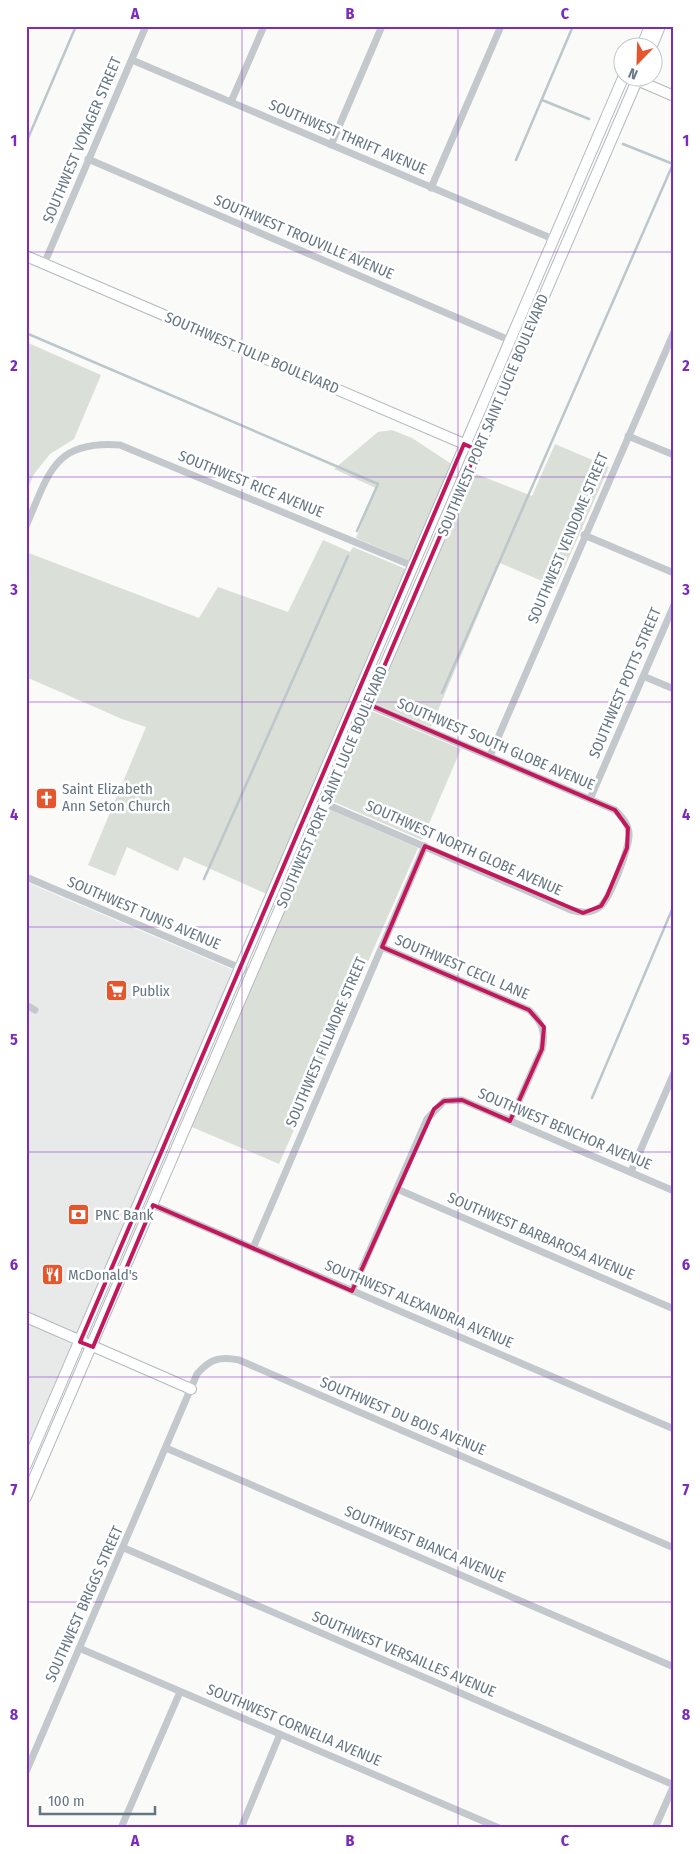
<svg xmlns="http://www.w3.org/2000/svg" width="700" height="1854" font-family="'Fira Sans Condensed',sans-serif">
<rect width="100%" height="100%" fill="#fafaf8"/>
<!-- built -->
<path fill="#e8e9e9" d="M26,882L238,972L78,1337L26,1312Z
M26,1322L74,1345L26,1455Z"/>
<!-- green -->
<path fill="#dadfd7" d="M26,342L101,375L74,439L50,454L34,474L27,490Z
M392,430L412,438L453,465L417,564L356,538L376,488L334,469L378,432Z
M555,444L609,467L556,587L500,563L431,727L367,700L466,470L532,496Z
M323,540L350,552L353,547L413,572L269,895L184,857L178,871L127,847L115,876L88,865L146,727L122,719L26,677V552L199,618L218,587L288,612Z
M364,708L461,749L422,840L325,798Z
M322,806L418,848L279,1164L185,1124Z"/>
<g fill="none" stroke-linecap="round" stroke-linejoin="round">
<!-- stream -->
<path stroke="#bbc7cb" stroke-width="2.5" d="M542,100L589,119
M26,143L76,26
M516,160L573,26
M26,333L378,484L357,531
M442,693L673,164L623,144
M204,879L348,556
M592,1098L674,905"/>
<defs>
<path id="secondary" d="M641,48L650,26
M651,48L660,26
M632,78L674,96
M26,256L469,446
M26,1317L191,1389
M26,1465L623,78
M26,1497L638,78"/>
</defs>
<!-- secondary casing -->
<use href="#secondary" stroke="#b3babf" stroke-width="12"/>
<!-- street -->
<path stroke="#c3c8cc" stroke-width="7" d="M132,60L553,239
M231,102L264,26
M331,145L382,26
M88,159L509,340
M431,188L501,26
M44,264L146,26
M628,436L674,455
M26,526C49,474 53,440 120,445L413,566
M584,535L674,573
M643,676L674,689
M490,756L674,332
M590,799L674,605
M326,804L571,910C582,913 592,914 601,906C611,896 630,847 629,833C628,823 622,817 615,810L355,699
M26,877L252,973
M382,947L529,1010C542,1022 546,1031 542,1049L510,1121
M26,1005L35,1010
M631,1172L674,1073
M397,1189L674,1309
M153,1205L674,1429
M253,1248L425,846
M352,1291L427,1119L444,1101L462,1100L674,1191
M166,1448L674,1667
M124,1548L674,1785
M79,1648L499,1828
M26,1772L197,1374C210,1359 220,1356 239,1360L674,1548
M121,1828L180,1692
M241,1828L280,1734
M655,1828L674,1785"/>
<!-- secondary -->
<use href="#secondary" stroke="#fff" stroke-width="10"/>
</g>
<!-- marked area -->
<path fill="none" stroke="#c2185b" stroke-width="4" stroke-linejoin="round" d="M464,444L477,450L368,704L615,810L628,828L627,848L607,896L601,906L583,913L425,846L382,947L529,1010L544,1027L542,1049L510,1121L462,1100L444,1101L434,1109L352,1291L153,1205L93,1347L80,1342Z"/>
<!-- grid -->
<path fill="none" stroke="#7b2cbf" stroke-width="1" stroke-opacity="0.55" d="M242,26V1828M458,26V1828M26,252H674M26,477H674M26,702H674M26,927H674M26,1152H674M26,1377H674M26,1602H674"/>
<!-- icons -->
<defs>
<symbol id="church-square" viewBox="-11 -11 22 22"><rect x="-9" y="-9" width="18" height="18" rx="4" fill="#e4572e" stroke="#fff"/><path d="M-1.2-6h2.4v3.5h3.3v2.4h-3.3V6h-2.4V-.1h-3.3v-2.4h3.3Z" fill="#fff"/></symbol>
<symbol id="supermarket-square" viewBox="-11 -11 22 22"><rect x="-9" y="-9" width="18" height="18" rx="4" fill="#e4572e" stroke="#fff"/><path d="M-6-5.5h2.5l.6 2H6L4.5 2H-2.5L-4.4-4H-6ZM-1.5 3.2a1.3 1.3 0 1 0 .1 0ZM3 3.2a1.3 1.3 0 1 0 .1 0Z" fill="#fff"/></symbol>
<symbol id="bank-square" viewBox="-11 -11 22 22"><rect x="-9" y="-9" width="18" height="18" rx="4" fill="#e4572e" stroke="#fff"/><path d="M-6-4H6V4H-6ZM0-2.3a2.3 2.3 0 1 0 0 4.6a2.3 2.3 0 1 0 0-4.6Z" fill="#fff"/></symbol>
<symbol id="restaurant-square" viewBox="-11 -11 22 22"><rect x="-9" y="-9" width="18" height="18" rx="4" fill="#e4572e" stroke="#fff"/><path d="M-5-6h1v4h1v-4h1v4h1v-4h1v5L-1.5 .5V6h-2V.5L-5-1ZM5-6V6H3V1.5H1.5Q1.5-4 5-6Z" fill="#fff"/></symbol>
</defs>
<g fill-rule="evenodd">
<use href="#church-square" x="34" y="786" width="25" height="25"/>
<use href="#supermarket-square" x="104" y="978" width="25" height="25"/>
<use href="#bank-square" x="66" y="1202" width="25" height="25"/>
<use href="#restaurant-square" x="40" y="1262" width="25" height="25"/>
</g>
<g text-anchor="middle" stroke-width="5" stroke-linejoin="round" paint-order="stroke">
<!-- street labels -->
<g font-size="15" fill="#657683" stroke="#fff">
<text transform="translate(348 137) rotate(23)" y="5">SOUTHWEST THRIFT AVENUE</text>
<text transform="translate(82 140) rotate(-67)" y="5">SOUTHWEST VOYAGER STREET</text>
<text transform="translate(304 237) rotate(23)" y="5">SOUTHWEST TROUVILLE AVENUE</text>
<text transform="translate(252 353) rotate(23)" y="5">SOUTHWEST TULIP BOULEVARD</text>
<text transform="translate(493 415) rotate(-67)" y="5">SOUTHWEST PORT SAINT LUCIE BOULEVARD</text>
<text transform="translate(251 484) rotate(22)" y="5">SOUTHWEST RICE AVENUE</text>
<text transform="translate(568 538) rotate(-67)" y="5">SOUTHWEST VENDOME STREET</text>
<text transform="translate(625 683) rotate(-67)" y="5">SOUTHWEST POTTS STREET</text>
<text transform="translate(496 744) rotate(23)" y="5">SOUTHWEST SOUTH GLOBE AVENUE</text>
<text transform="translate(332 787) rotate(-67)" y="5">SOUTHWEST PORT SAINT LUCIE BOULEVARD</text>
<text transform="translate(464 848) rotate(24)" y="5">SOUTHWEST NORTH GLOBE AVENUE</text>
<text transform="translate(144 913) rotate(23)" y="5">SOUTHWEST TUNIS AVENUE</text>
<text transform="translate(462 967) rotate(23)" y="5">SOUTHWEST CECIL LANE</text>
<text transform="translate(326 1042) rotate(-67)" y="5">SOUTHWEST FILLMORE STREET</text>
<text transform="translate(565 1129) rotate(23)" y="5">SOUTHWEST BENCHOR AVENUE</text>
<text transform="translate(541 1236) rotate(23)" y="5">SOUTHWEST BARBAROSA AVENUE</text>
<text transform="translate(419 1304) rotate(23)" y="5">SOUTHWEST ALEXANDRIA AVENUE</text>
<text transform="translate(403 1416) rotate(23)" y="5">SOUTHWEST DU BOIS AVENUE</text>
<text transform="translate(425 1544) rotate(23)" y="5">SOUTHWEST BIANCA AVENUE</text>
<text transform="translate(84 1604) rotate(-66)" y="5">SOUTHWEST BRIGGS STREET</text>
<text transform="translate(404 1654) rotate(23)" y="5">SOUTHWEST VERSAILLES AVENUE</text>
<text transform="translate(294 1725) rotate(23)" y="5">SOUTHWEST CORNELIA AVENUE</text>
</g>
<!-- poi labels -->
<g font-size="15" fill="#657683" stroke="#fff" text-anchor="start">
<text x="62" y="794">Saint Elizabeth<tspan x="62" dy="17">Ann Seton Church</tspan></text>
<text x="132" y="996">Publix</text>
<text x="95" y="1220">PNC Bank</text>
<text x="68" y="1280">McDonald's</text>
</g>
</g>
<!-- border -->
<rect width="700" height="1854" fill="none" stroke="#ffffff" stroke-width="55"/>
<!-- north arrow -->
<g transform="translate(638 62) rotate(203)"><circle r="24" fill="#ffffff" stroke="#c1c8cd"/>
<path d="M0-4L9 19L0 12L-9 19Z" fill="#e4572e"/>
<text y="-8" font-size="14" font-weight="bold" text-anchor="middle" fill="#657683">N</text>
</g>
<!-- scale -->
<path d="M40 1806v8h115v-8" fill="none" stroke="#657683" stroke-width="2.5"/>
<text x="48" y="1806" font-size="15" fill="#657683" stroke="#ffffff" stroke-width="4" paint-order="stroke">100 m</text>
<rect x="28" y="28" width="644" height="1798" fill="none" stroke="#7b2cbf" stroke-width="2"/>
<g font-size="16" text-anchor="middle" font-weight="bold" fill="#7b2cbf">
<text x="135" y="19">A</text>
<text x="350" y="19">B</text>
<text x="565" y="19">C</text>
<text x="14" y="146">1</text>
<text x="686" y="146">1</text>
<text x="14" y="371">2</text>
<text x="686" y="371">2</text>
<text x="14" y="595">3</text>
<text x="686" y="595">3</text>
<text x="14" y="820">4</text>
<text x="686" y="820">4</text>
<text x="14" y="1045">5</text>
<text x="686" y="1045">5</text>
<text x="14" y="1270">6</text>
<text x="686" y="1270">6</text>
<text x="14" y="1495">7</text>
<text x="686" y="1495">7</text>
<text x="14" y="1720">8</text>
<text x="686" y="1720">8</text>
<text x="135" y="1846">A</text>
<text x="350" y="1846">B</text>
<text x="565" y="1846">C</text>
</g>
</svg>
